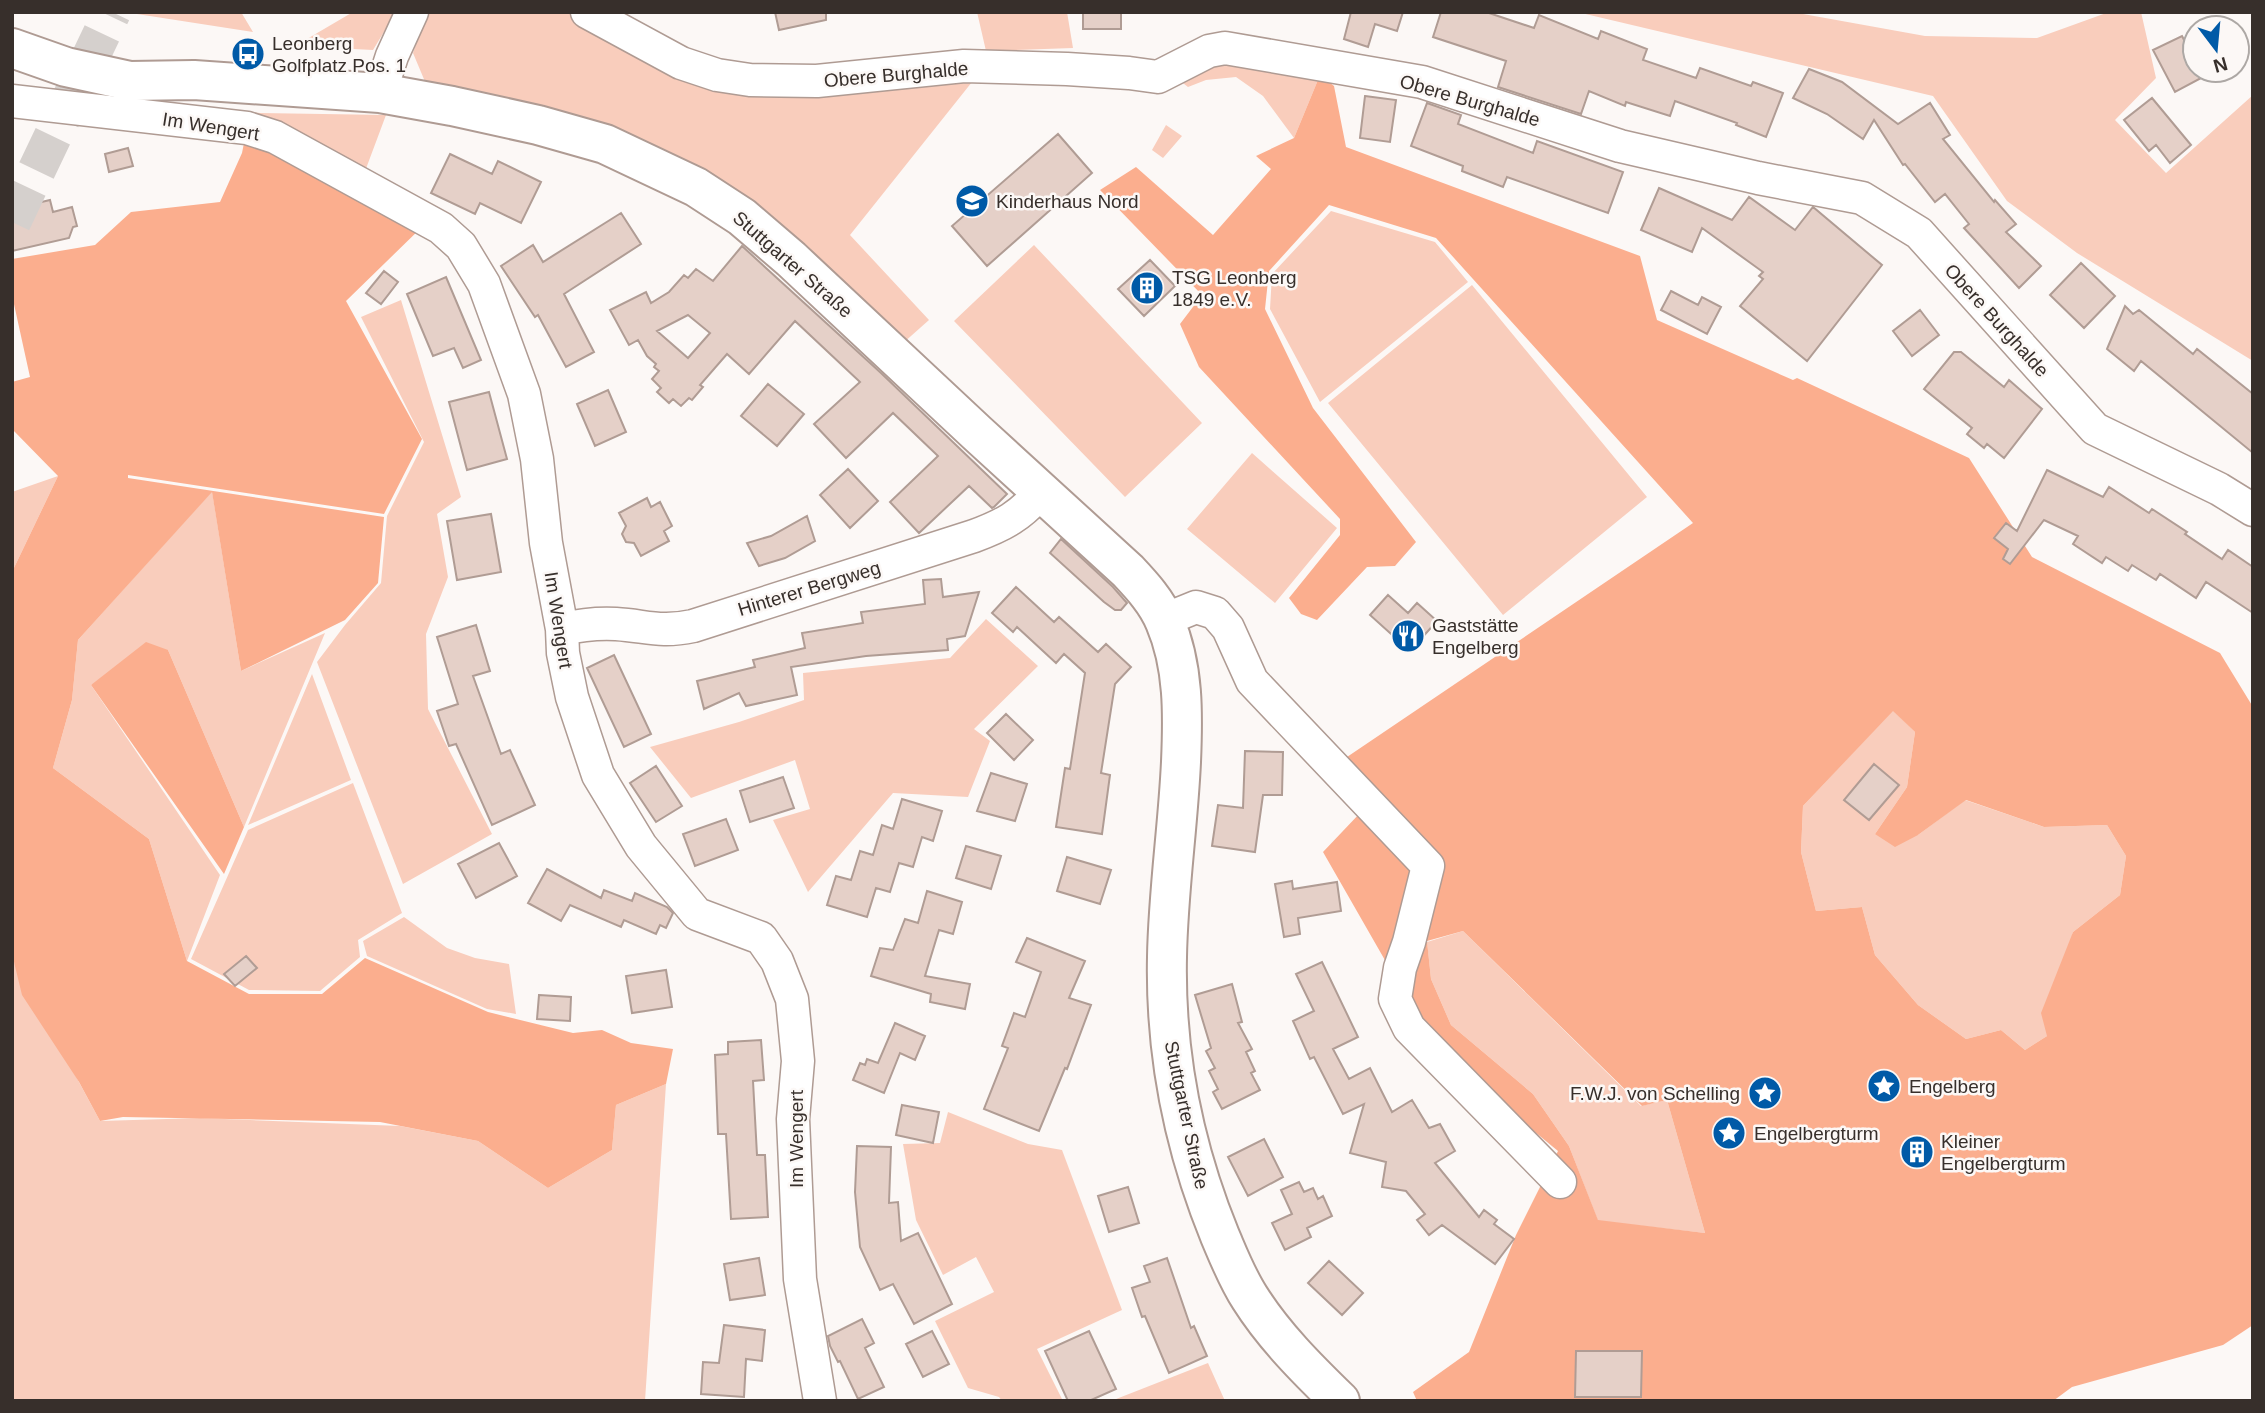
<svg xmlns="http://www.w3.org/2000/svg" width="2265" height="1413" font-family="Helvetica,sans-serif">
<rect width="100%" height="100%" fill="#fcf8f6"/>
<!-- green -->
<path fill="#f9cdbc" d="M124,12H241L253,32Z
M353,12H396L373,50L295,46Z
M427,12H578L778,90L972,82L850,235L929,320L902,344L755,207L426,84L413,53Z
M977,12H1067L1073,48L986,51Z
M1577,12H1792L1925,36L2037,38L2109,12H2141L2156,78L2115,120L2166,173L2253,95V361L2077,253L2007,201L1933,96Z
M1202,58L1320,75L1294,138L1263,96L1236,77L1206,80L1188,87L1179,80Z
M74,91L260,113L386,115L364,174L256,122Z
M1166,125L1182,136L1163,158L1152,150Z
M1331,211L1435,242L1468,282L1320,402L1270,309L1272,274Z
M1034,245L1202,423L1125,497L954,321Z
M1472,285L1647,497L1503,615L1328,403Z
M401,300L461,497L437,514L448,577L426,634L428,709L492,834L403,884L317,662L345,625L381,583L387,516L424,442L361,317Z
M1252,453L1337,528L1275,603L1187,529Z
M58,476L12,572V492Z
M212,491L241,671L325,633L244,827L168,650L91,685L220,875L187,961L149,839L53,768L72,700L78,640Z
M986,619L1038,666L974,729L990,741L968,797L893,793L808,892L773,820L810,809L795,760L691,798L650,747L739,722L804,700L803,673L950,658Z
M312,674L351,780L248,825Z
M1893,710L1915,732L1907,787L1875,834L1918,835L1965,800L2044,827L2107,825L2126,856L2120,895L2073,932L2047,1036L2025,1050L2001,1030L1966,1039L1918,1005L1875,955L1862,907L1816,911L1801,852L1803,806Z
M353,783L402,913L358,940L360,957L320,991L249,990L191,959L248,830Z
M12,907L14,962L100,1121L200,1118L400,1126L478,1141L548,1188L612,1150L616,1105L666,1084L645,1401H12Z
M404,917L447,948L475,958L509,964L516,1014L487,1009L367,956L363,941Z
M1463,931L1641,1106L1667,1100L1705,1233L1598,1221L1569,1146L1533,1094L1451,1025L1431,979L1427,942Z
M948,1112L1028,1144L1062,1150L1122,1310L1037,1349L1063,1401H1002L999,1397L968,1388L935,1321L994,1292L976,1257L943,1275L916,1220L903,1144L940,1143Z
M1208,1363L1225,1401H1111Z"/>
<!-- forest -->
<path fill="#fbae8e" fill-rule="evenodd" d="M1320,75L1334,86L1346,147L1640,256L1657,320L1793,380L1797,378L1969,458L2032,557L2220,653L2253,707V1325L2223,1345L2072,1387L2053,1401H1417L1413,1392L1469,1352L1516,1235L1558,1151L1437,1051L1323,852L1380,792L1347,757L1693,523L1436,238L1329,205L1269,271L1265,309L1313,408L1416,542L1395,566L1367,567L1317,620L1301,614L1289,598L1340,535V519L1199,367L1180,324L1202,295L1100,190L1136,167L1213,235L1271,169L1256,156L1294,138ZM1893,711L1915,732L1907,787L1875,834L1895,847L1918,835L1966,800L2044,827L2107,825L2126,856L2120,895L2073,932L2041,1013L2047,1036L2025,1050L2001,1030L1966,1039L1918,1005L1875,955L1862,907L1816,911L1801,852L1803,806ZM1463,931L1642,1106L1667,1100L1705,1233L1598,1220L1569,1146L1533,1094L1451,1025L1431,979L1427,941Z
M247,128L425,224L346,301L422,439L384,514L128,475V478L384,517L378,583L345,620L241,671L212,492L78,640L72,700L53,768L149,839L187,961L249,994H322L365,958L488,1012L573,1033L602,1030L631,1043L673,1049L666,1084L616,1105L612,1150L548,1188L478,1141L380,1122L123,1117L100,1121L79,1082L22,995L14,962L12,907V572L58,476L12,429V382L30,377L12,295V259L95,245L131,212L220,202L242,153Z
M146,642L168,650L244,827L224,874L91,685Z"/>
<!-- building -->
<path fill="#e5d0c8" stroke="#b09c94" stroke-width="2" fill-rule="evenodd" d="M775,12H826V20L779,30Z
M1083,12H1121V29H1083Z
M1351,12H1403L1397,31L1375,24L1368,47L1344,39Z
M1441,12H1486L1534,28L1539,15L1598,39L1601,31L1647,49L1643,60L1696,78L1700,68L1751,86L1753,82L1783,93L1766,137L1736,125L1737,123L1675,101L1670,116L1626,102L1625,106L1589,91L1581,114L1498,87L1506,61L1433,37Z
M2182,36L2195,61V70H2200L2203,77L2175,92L2153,50Z
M1809,69L1842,82L1898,124L1930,103L1950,135L1943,139L1994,202L1995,200L2016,224L2006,232L2041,266L2019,288L1964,228L1969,224L1945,194L1935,202L1905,164L1903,165L1874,120L1863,139L1827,114L1793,98Z
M1365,96L1396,100L1390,142L1360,138Z
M2152,98L2191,145L2170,163L2156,145L2149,151L2124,120Z
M1427,103L1461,115L1458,124L1533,153L1537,141L1623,172L1608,213L1507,177L1503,187L1462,171L1463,166L1411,146Z
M1058,134L1092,173L987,266L952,226Z
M128,148L133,166L109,172L105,154Z
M450,154L492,174L498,161L541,182L521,223L480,203L475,214L431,193Z
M1659,188L1732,220L1749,197L1795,230L1813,207L1882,265L1807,361L1740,306L1763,279L1759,276L1763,272L1702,228L1692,252L1641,230Z
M50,200L53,212L72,207L77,226L73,227L69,238L12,251V209Z
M621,213L641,244L564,294L594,352L566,367L538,315L535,317L501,266L533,245L543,262Z
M742,246L881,373L1007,494L994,507L992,508L969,486L919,533L890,502L938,456L893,413L846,458L814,424L860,382L795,321L749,374L727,354L700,385L703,387L692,400L689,398L681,406L673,399L669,403L657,392L661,388L652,379L659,371L654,367L656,364L647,356L638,340L629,345L610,310L646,292L651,303L669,292L684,275L688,278L696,269L713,281ZM688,315L710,333L688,358L657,331Z
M1150,260L1175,286L1144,316L1118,289Z
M2081,263L2115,296L2084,328L2050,295Z
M384,271L398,282L381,304L366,293Z
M446,277L481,360L463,368L454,348L433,356L407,294Z
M1671,291L1698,305L1702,297L1721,307L1707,334L1661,310Z
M2125,306L2133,314L2139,310L2193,354L2197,349L2253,394V453L2141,361L2134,371L2107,349Z
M1920,310L1939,335L1912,356L1893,331Z
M1954,352H1961L2004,387L2009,380L2042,409L2004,458L1987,444L1984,448L1967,434L1972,428L1924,389Z
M768,384L804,414L777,446L741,416Z
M608,390L626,432L595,446L577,404Z
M489,392L507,459L467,470L449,402Z
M848,469L878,501L850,528L820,495Z
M2047,470L2103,497L2109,487L2149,513L2152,509L2187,532L2185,534L2222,559L2228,550L2253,567V613L2206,582L2196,598L2160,574L2156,580L2132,565L2128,571L2106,557L2102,563L2073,544L2078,536L2044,520L2010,564L2003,559L2008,549L1994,538L2006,523L2017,531Z
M647,498L651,507L660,502L672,526L664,531L669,541L641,556L634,543L626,542L622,534L626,526L619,513Z
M491,514L501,572L457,580L447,521Z
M807,516L815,541L785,558L759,566L747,543L771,536Z
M1061,539L1113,587L1127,603L1121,610H1115L1104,602L1050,553Z
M941,579L943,597L979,592L965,636L947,639L948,650L866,656L791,667L797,695L746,706L739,693L704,709L697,681L755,667L753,660L805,648L802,633L863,623L861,612L925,604L923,580Z
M1016,587L1054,622L1059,617L1098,652L1106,644L1131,667L1115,684L1101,773L1110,775L1102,834L1056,827L1065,768L1070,769L1085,673L1064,654L1056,663L1017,627L1013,632L992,613Z
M1388,595L1408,613L1417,603L1437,621L1410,651L1370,615Z
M476,625L490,671L473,676L501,754L510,750L535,805L492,825L456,744L449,746L437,711L458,704L437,637Z
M614,655L651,734L624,747L587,668Z
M1006,714L1033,740L1014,760L987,733Z
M1245,751L1283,752L1282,795H1263L1255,852L1212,846L1218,805L1243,808Z
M1874,764L1899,785L1869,820L1844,800Z
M656,766L682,806L656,822L630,783Z
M991,773L1027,784L1015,821L977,811Z
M783,777L794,808L750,822L740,791Z
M902,799L942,811L933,841L922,837L913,867L899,863L890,892L876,888L867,917L827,905L836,876L851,880L860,851L873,855L882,825L893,829Z
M726,819L738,850L695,866L683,834Z
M499,843L517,876L476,898L458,864Z
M966,846L1001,856L991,889L956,878Z
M1067,857L1111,870L1100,904L1057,891Z
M547,869L601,898L604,890L632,901L635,893L667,907L673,913L666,928L660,925L656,934L624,920L621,927L570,905L561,921L528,903Z
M1292,881L1293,889L1337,882L1341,911L1298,918L1300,934L1284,937L1275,884Z
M927,891L962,902L953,934L939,930L925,976L970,984L965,1009L930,1002L931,994L871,976L880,948L893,950L905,919L918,923Z
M1027,938L1085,961L1069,998L1091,1005L1067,1069L1065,1068L1039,1131L984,1109L1008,1048L1002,1046L1014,1013L1025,1017L1041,972L1016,962Z
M246,956L257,968L235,986L224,974Z
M1322,962L1358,1037L1333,1049L1349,1079L1370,1068L1392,1112L1412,1100L1429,1128L1440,1124L1455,1151L1435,1163L1479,1217L1484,1210L1497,1220L1494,1224L1514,1239L1495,1264L1442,1225L1429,1235L1417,1220L1425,1214L1406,1191L1382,1187L1386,1162L1350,1153L1364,1104L1343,1114L1314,1057L1310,1059L1293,1021L1314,1011L1296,974Z
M666,970L672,1007L632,1013L626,976Z
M1232,984L1242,1022L1238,1023L1252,1049L1246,1052L1255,1071L1251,1073L1260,1090L1222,1109L1213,1092L1218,1089L1209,1071L1215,1068L1206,1051L1211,1048L1195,995Z
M539,995L571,997L570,1021L537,1019Z
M895,1023L925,1036L915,1060L900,1053L884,1093L853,1080L860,1063L865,1065L867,1059L878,1063Z
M761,1040L764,1080L753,1081L757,1155H765L768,1217L731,1219L726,1134H718L715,1055L728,1054V1042Z
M902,1105L939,1112L933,1143L896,1135Z
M1264,1139L1283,1177L1248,1196L1228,1157Z
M857,1146L891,1147L889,1203L898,1202L901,1241L918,1233L952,1304L914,1324L893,1284L880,1290L860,1247L855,1192Z
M1299,1182L1304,1192L1313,1188L1318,1199L1323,1196L1332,1216L1307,1228L1311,1237L1285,1250L1272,1223L1292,1214L1281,1190Z
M1128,1187L1139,1223L1109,1232L1098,1196Z
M759,1258L765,1295L730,1300L724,1264Z
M1167,1258L1191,1328L1194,1326L1207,1356L1169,1373L1145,1316L1142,1317L1132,1288L1150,1282L1144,1266Z
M1329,1261L1363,1293L1342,1315L1308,1283Z
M862,1319L874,1343L865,1348L884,1387L858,1399L840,1361L838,1362L830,1346L828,1336Z
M724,1325L765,1330L762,1361L746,1359L744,1397L701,1394L703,1362L719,1363Z
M932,1331L949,1364L923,1377L906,1344Z
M1089,1331L1116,1389L1089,1401H1068L1045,1351Z
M1576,1351H1642L1641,1397H1575Z"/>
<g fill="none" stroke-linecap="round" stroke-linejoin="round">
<!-- highway-tunnel -->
<path stroke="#d5d0cd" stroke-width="38" stroke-dasharray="38 19" stroke-linecap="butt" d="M12,222L112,12"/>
<defs>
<path id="minor" d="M587,12L681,63L717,75L750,80L817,81L964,66L1067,69L1129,73L1158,77L1209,51L1225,48L1422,82L1620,146L1758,178L1862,198L1919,233L2095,429L2219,489L2253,510
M380,93L392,56L412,12
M12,101L247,128L275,137L441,228L461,246L484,284L524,394L537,459L546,543L562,629L563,653L572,697L598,775L641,846L697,914L761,938L777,961L792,999L798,1061L793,1119L800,1279L820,1401
M1164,620L1196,607L1215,613L1228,628L1252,681L1428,866L1409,942L1400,968L1395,999L1409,1028L1560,1182
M562,629C580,625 598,623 616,624C647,626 660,633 693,626L974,536C1004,525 1020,516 1041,492"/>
<path id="major" d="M12,48L66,67L130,81L194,80L380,93L452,106L538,125L605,144L696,187L742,217L791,259L977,433L1128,571C1142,586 1157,602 1165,622C1184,666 1183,715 1181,762C1178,827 1168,892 1167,957C1165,1052 1184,1148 1220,1236C1229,1257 1237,1278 1250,1298C1274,1336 1307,1369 1340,1401"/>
</defs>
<!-- minor casing -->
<use href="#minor" stroke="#af9b93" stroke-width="35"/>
<!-- major casing -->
<use href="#major" stroke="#af9b93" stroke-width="42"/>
<!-- minor -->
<use href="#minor" stroke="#fff" stroke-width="32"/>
<!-- major -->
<use href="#major" stroke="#fff" stroke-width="38"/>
</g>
<!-- icons -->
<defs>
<symbol id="bus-disc" viewBox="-11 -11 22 22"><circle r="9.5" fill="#005aa7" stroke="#fcf8f6"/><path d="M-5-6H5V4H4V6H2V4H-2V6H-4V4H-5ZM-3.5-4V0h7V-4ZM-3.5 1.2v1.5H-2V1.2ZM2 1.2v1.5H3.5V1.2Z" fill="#fff"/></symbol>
<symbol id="school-disc" viewBox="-11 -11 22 22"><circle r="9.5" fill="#005aa7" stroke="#fcf8f6"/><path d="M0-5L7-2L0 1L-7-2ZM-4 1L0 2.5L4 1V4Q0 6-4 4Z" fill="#fff"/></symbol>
<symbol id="building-disc" viewBox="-11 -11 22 22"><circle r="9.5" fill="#005aa7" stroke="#fcf8f6"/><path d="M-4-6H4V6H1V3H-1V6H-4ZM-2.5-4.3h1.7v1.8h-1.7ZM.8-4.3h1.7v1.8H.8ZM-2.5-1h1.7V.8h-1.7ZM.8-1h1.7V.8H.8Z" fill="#fff"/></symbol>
<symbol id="restaurant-disc" viewBox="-11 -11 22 22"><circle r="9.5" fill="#005aa7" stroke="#fcf8f6"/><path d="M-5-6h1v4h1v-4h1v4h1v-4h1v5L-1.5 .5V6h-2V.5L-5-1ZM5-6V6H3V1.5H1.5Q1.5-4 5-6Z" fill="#fff"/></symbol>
<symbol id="sight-disc" viewBox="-11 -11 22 22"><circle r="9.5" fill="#005aa7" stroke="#fcf8f6"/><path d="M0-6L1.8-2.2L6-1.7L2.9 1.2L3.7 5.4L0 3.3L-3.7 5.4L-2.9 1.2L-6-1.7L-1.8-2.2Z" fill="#fff"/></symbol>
</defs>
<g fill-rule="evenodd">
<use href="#bus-disc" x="229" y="35" width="38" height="38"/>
<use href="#school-disc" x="953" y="182" width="38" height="38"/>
<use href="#building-disc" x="1128" y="269" width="38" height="38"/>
<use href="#restaurant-disc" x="1389" y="617" width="38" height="38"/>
<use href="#sight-disc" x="1865" y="1067" width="38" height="38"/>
<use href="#sight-disc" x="1746" y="1074" width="38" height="38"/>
<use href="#sight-disc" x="1710" y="1114" width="38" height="38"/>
<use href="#building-disc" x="1898" y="1133" width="38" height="38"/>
</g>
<g text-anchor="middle" stroke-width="5" stroke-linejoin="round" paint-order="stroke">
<!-- poi labels -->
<g font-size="19" fill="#372f2b" stroke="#fcf8f6" text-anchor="start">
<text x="272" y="50">Leonberg<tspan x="272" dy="22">Golfplatz Pos. 1</tspan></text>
<text x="996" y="208">Kinderhaus Nord</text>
<text x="1172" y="284">TSG Leonberg<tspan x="1172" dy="22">1849 e.V.</tspan></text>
<text x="1432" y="632">Gaststätte<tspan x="1432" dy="22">Engelberg</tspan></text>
<text x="1909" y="1093">Engelberg</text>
<text x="1740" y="1100" text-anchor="end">F.W.J. von Schelling</text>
<text x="1754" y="1140">Engelbergturm</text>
<text x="1941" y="1148">Kleiner<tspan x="1941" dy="22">Engelbergturm</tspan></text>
</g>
<!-- street labels -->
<g font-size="19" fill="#372f2b" stroke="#fcf8f6">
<text transform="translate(896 74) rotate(-5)" y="7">Obere Burghalde</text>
<text transform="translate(1470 100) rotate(16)" y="7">Obere Burghalde</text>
<text transform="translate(211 126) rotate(9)" y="7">Im Wengert</text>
<text transform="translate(793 264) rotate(41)" y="7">Stuttgarter Straße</text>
<text transform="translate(1997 320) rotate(48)" y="7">Obere Burghalde</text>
<text transform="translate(809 588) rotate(-17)" y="7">Hinterer Bergweg</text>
<text transform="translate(559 620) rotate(81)" y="7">Im Wengert</text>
<text transform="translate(1187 1115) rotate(78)" y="7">Stuttgarter Straße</text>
<text transform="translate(796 1139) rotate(-90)" y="7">Im Wengert</text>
</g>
</g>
<!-- border -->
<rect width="2265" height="1413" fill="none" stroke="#372f2b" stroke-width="28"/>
<!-- north arrow -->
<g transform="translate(2216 49) rotate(164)"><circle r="33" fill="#fcf8f6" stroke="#ada8a5" stroke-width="2"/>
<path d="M0-5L12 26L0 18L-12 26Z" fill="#005aa7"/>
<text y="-10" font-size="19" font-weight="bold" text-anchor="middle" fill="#372f2b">N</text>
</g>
</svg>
